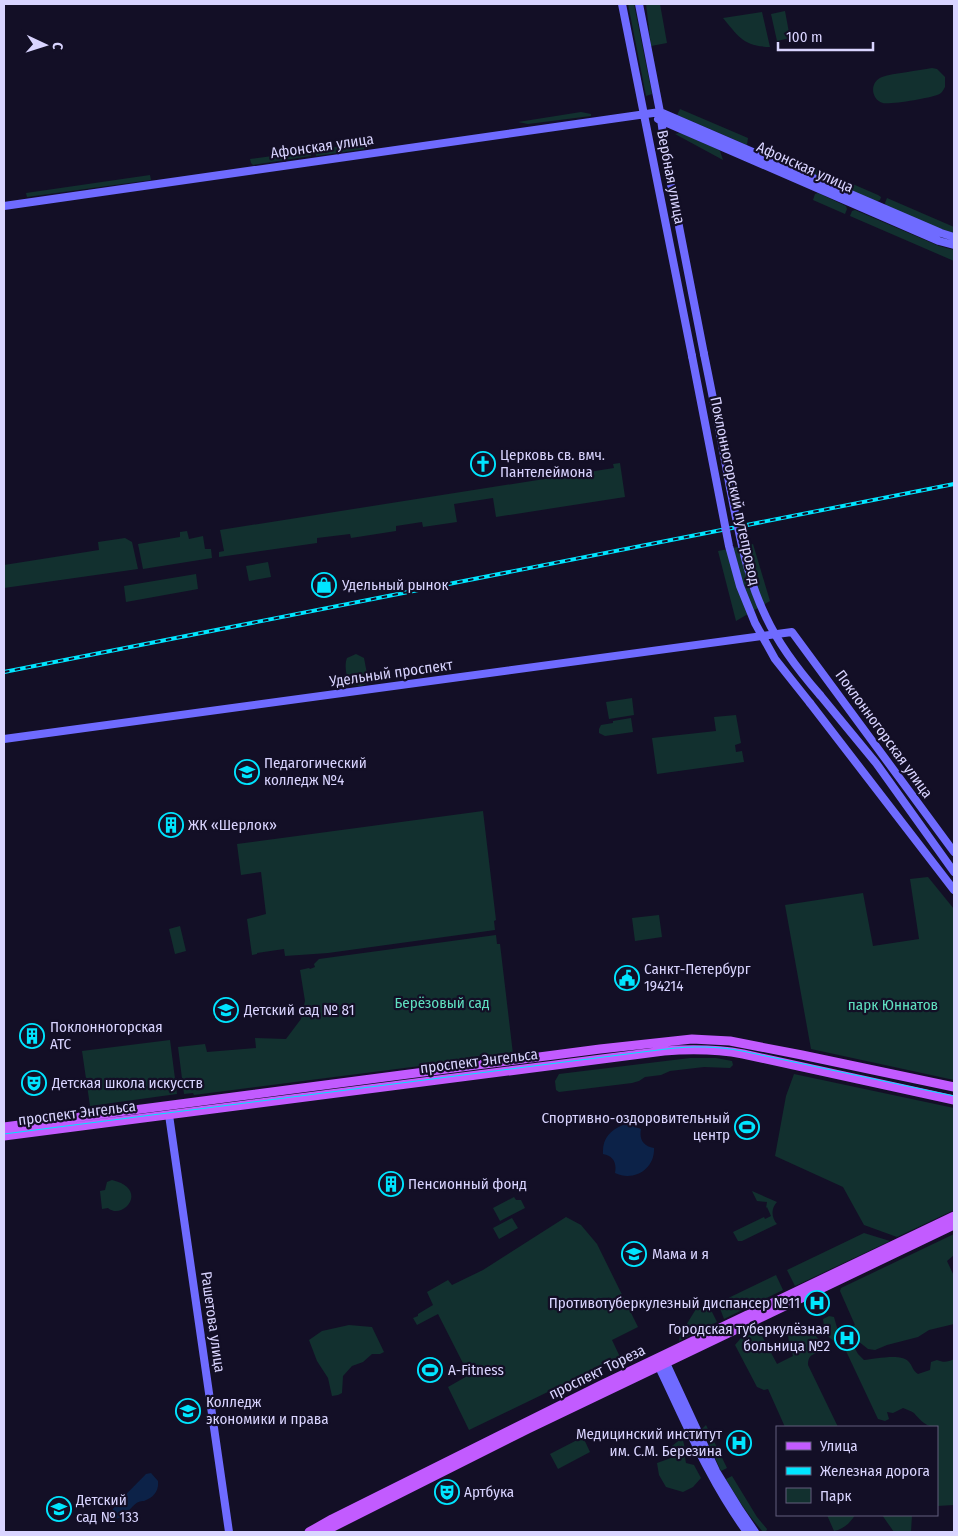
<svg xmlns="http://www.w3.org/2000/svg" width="958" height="1536" font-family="'Fira Sans Condensed',sans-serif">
<rect width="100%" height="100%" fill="#130f26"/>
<!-- green -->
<path fill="#12302f" d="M628,4H634L652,94L646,96Z
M646,4H660L667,43L651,46Z
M785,11L790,38L777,41L771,14Z
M762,12L770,47C743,46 739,37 723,18Z
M932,68L937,69L945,77V87C943,91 941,94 937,95C930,98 889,105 883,103C871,100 869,82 882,77C894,73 918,71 932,68Z
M680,109L748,138L747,145L677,115Z
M581,112L591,114V116L528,124L518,122Z
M679,133L683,134L717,149L720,151L723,160L675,134Z
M364,143L365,149L316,156L315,150Z
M765,146L878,195L881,197L880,200L875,202L764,153L763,150Z
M310,151L311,156L253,165L251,163L250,159Z
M150,175L151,180L27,197L26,193Z
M818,193L846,206L847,209L845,214L813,200L815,194Z
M887,198L954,227V233L934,227L886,206L885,203Z
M855,210L939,246L954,250V261L850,216L852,211Z
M620,463L625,497L496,517L493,498L454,504L457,522L423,527L422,522L396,526V531L351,538L350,534L317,538V543L219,557V552L224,551L220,530L614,468L613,464Z
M187,531L189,539L203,536L205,549H211L212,558L143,569L138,544L180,537V532Z
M125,538L132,542L138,569L4,588V565L99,550L98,542Z
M753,544L770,601L736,621L718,551Z
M268,562L271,577L249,581L246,566Z
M196,574L198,589L126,602L124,586Z
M356,654L364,658L368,679L366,684L361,686L352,685C346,679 344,665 347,658Z
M632,698L634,715L609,719L606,702Z
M736,715L741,743L735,745L736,752L742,751L744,762L657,774L652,738L716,731L714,717Z
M631,718L633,732L605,736L599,733V729L601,725L613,723V721Z
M483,811L496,920L494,921L495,930L328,953L285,956L284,949L257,953V954L252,955L247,919L266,914L261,872L241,875L237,844Z
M928,877L954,909V1080L811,1049L785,905L863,893L873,946L919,939L910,879Z
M659,915L662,937L635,941L632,918Z
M180,926L186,951L175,954L169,929Z
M496,935L497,944H500L513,1054L194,1095L193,1093L184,1094L178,1047L205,1044L207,1052L256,1048L255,1038L286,1039L301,1019L305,1001L300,970L309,968L310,969L315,967L314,964L319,959Z
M170,1040L177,1094L90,1106L82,1051Z
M690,1058H716L732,1061L733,1065L730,1068L704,1067L670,1071L661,1075L645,1077L639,1081L632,1083L559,1092L556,1090L555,1081L559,1074Z
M794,1074L954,1108V1210L897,1237L864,1225L843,1187L775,1156L786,1096Z
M112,1180C150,1189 123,1221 108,1208L102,1209L100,1191L105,1190L107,1182Z
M752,1191L777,1202C771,1208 771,1217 777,1224L742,1241H738L733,1232L764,1217L765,1219L771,1216L767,1207L766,1208L767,1202L757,1201Z
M514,1197L516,1200H521L525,1208L500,1221L493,1208Z
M566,1217L581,1225L597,1244L638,1327L612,1340L620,1357L469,1430L448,1387L469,1375L438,1314L417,1325L413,1318L418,1316V1314L433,1305L427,1292L448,1280L452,1285L483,1270Z
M512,1218L518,1228L499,1239L493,1228Z
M864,1233L890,1241L795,1286L787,1270Z
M954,1234V1255L947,1261L954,1276V1324L929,1330L918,1337L887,1345L875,1350L868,1349L853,1337L838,1343C825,1336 825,1333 823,1319L829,1316L834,1317L838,1331L842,1332L855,1325L840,1291L841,1288Z
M776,1275L783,1290L724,1319L718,1303Z
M709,1306L717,1322L679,1341L680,1335L696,1309Z
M349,1325L372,1327L384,1352L380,1354H372L363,1362L352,1366L343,1376L342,1393L338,1395L332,1396L328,1378L317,1361L309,1340L322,1331Z
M807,1330C817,1334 820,1341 823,1351C814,1354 808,1354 808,1365L838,1427H785L768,1389L764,1390L757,1387L735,1345L741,1338L757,1332H760L777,1364L793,1356L789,1343L788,1335L791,1332Z
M854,1347L858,1354L864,1360C874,1359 901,1353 908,1361C913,1366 912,1370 918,1374L930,1370L931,1362L937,1360C944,1363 948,1362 954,1359V1505L937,1506V1427C926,1427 921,1421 914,1413C911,1411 906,1409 903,1408L893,1413L887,1412L889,1419L885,1421L878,1419L846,1351Z
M706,1425L727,1468L721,1471L702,1429Z
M583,1437L590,1452L558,1469L550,1454Z
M682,1438C686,1447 684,1454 686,1463L694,1465L701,1478L693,1487L683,1492L666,1487L659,1475L657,1463L671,1458L672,1446Z
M732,1476L757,1517L767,1529L766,1532H763C748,1515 737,1498 726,1479Z
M827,1515H855C850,1523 844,1529 834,1531Z
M882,1515H912L911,1532H894Z"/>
<!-- water -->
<path fill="#0c2248" d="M623,1125H630L641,1129C639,1139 643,1146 654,1148C655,1169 634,1182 615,1173C617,1162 613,1156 603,1154C602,1139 610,1130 623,1125Z
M151,1473L158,1481C159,1491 154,1497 144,1501C135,1500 131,1510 124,1515C120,1518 115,1519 111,1520L108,1518C111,1507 137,1484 146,1474Z"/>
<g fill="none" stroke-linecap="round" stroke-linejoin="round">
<!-- stream -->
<path stroke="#0c2248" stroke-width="2" d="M500,4H502"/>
<!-- secondary -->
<path stroke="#6f6bff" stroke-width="8" d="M622,4L692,356
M639,4L660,112L668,170L704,354
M658,119L939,241L954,245
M4,206L660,112L941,233L954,237
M820,695L876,763L954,872
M810,703L954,890
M4,739L792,632L954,852
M169,1115L229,1532
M662,1361L666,1363L716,1471L740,1510L755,1532
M659,1362V1367C686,1423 710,1482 747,1532"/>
<!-- primary -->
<path stroke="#c25bff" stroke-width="9" d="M4,1127L600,1049L692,1039L730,1041L802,1055L954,1087
M4,1136L664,1051C691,1049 716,1049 743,1054L954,1100
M309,1532L332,1519L601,1385L954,1216
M323,1532L528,1429L954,1225"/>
<!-- tram -->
<path stroke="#00e5ff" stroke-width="1" d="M4,1134L666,1049C692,1046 717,1046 742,1051L954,1096"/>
<defs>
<path id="rail" d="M4,672L954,484"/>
</defs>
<!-- rail casing -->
<use href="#rail" stroke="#00e5ff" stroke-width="4"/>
<!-- rail -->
<use href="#rail" stroke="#130f26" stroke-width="2" stroke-dasharray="5.5" stroke-linecap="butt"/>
<!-- secondary-bridge -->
<path stroke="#6f6bff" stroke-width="8" d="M704,354C713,398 722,443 730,488C739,532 746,576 766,617C779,645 799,671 820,695
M692,356L729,546L740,586L755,623L775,659L810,703"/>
</g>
<!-- icons -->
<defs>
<symbol id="church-ring" viewBox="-11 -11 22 22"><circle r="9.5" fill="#130f26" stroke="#00e5ff" stroke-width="1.5"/><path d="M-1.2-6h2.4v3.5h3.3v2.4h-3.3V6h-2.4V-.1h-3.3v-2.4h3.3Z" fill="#00e5ff"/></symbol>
<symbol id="shop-ring" viewBox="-11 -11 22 22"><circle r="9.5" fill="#130f26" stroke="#00e5ff" stroke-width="1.5"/><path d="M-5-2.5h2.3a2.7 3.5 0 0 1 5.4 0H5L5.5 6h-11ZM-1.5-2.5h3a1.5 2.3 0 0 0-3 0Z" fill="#00e5ff"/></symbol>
<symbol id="university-ring" viewBox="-11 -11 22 22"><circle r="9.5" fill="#130f26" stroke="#00e5ff" stroke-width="1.5"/><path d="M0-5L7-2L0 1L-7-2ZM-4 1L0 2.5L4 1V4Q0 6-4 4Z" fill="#00e5ff"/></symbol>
<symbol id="building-ring" viewBox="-11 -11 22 22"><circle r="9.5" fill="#130f26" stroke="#00e5ff" stroke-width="1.5"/><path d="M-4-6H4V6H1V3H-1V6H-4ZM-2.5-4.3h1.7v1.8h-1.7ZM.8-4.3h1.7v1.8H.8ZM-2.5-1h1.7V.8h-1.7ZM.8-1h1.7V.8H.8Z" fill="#00e5ff"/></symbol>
<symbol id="civic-ring" viewBox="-11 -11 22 22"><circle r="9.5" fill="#130f26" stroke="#00e5ff" stroke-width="1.5"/><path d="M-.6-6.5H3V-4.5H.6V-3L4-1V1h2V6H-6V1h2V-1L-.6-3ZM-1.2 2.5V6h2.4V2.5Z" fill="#00e5ff"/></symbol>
<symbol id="school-ring" viewBox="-11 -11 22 22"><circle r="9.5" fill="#130f26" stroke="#00e5ff" stroke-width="1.5"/><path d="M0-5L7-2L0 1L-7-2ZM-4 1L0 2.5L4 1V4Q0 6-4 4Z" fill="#00e5ff"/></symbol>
<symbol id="theatre-ring" viewBox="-11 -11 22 22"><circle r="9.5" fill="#130f26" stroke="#00e5ff" stroke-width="1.5"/><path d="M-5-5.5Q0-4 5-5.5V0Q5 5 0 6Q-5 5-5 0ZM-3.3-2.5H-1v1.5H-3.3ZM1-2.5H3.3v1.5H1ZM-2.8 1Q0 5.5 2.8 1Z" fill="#00e5ff"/></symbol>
<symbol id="stadium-ring" viewBox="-11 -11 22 22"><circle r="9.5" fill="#130f26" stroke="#00e5ff" stroke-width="1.5"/><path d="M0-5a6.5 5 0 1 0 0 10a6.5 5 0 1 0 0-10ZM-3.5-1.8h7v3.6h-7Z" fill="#00e5ff"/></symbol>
<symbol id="hospital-ring" viewBox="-11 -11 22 22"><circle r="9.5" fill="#130f26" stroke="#00e5ff" stroke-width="1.5"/><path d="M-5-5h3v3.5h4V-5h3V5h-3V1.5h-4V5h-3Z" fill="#00e5ff"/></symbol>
</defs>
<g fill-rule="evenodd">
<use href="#church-ring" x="469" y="450" width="28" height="28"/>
<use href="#shop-ring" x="310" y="571" width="28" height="28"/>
<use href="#university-ring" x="233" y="758" width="28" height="28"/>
<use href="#building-ring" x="157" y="811" width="28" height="28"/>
<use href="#civic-ring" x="613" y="964" width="28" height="28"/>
<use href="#school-ring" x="212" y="996" width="28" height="28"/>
<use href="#building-ring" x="18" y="1022" width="28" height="28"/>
<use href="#theatre-ring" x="20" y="1069" width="28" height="28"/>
<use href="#stadium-ring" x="733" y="1113" width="28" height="28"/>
<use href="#building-ring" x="377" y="1170" width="28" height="28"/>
<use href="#school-ring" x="620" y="1240" width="28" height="28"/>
<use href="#hospital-ring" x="803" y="1289" width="28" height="28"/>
<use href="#hospital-ring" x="833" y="1324" width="28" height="28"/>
<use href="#stadium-ring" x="416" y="1356" width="28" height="28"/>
<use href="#university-ring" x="174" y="1397" width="28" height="28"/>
<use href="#hospital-ring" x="725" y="1429" width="28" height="28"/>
<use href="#theatre-ring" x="433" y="1478" width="28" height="28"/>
<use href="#school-ring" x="45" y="1495" width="28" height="28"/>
</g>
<g text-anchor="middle" stroke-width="4.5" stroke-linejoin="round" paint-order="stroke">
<!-- street labels -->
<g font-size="15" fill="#d9d4ff" stroke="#130f26">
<text transform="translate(322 146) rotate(-8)" y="5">Афонская улица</text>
<text transform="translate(805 167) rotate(24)" y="5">Афонская улица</text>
<text transform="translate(671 177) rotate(79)" y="5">Вербная улица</text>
<text transform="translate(735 491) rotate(78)" y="5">Поклонногорский путепровод</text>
<text transform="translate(391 673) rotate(-8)" y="5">Удельный проспект</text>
<text transform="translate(884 734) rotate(54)" y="5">Поклонногорская улица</text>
<text transform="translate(479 1061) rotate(-7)" y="5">проспект Энгельса</text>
<text transform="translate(77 1113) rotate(-7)" y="5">проспект Энгельса</text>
<text transform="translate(213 1322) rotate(82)" y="5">Рашетова улица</text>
<text transform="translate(597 1372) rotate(-26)" y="5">проспект Тореза</text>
</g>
<!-- poi labels -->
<g font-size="15" fill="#d9d4ff" stroke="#130f26" text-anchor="start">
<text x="500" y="460">Церковь св. вмч.<tspan x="500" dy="17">Пантелеймона</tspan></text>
<text x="342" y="590">Удельный рынок</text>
<text x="264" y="768">Педагогический<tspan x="264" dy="17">колледж №4</tspan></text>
<text x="188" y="830">ЖК «Шерлок»</text>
<text x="644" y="974">Санкт-Петербург<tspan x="644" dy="17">194214</tspan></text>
<text x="244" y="1015">Детский сад № 81</text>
<text x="50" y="1032">Поклонногорская<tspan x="50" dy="17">АТС</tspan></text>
<text x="52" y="1088">Детская школа искусств</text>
<text x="730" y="1123" text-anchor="end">Спортивно-оздоровительный<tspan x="730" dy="17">центр</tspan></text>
<text x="408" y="1189">Пенсионный фонд</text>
<text x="652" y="1259">Мама и я</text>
<text x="800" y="1308" text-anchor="end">Противотуберкулезный диспансер №11</text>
<text x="830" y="1334" text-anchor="end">Городская туберкулёзная<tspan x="830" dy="17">больница №2</tspan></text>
<text x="448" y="1375">A-Fitness</text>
<text x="206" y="1407">Колледж<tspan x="206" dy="17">экономики и права</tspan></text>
<text x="722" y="1439" text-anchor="end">Медицинский институт<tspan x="722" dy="17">им. С.М. Березина</tspan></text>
<text x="464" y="1497">Артбука</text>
<text x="76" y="1505">Детский<tspan x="76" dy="17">сад № 133</tspan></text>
</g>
<!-- park labels -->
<g font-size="15" fill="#5fe0c0" stroke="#130f26">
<text x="442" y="1008">Берёзовый сад</text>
<text x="893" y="1010">парк Юннатов</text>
</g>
</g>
<!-- border -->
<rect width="958" height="1536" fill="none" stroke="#d9d4ff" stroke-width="10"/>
<!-- legend -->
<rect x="776" y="1426" width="162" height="90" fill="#130f26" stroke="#625e7d"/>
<rect x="786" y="1442" width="25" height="8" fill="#c25bff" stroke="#625e7d"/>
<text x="820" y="1451" font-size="15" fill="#d9d4ff">Улица</text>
<rect x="786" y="1467" width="25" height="8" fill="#00e5ff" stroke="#625e7d"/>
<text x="820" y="1476" font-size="15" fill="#d9d4ff">Железная дорога</text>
<rect x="786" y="1488" width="25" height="15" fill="#12302f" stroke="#625e7d"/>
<text x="820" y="1501" font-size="15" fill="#d9d4ff">Парк</text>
<!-- north arrow -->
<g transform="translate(45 45) rotate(94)" stroke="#130f26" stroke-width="4" paint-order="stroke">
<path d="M0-4L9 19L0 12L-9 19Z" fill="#d9d4ff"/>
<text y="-8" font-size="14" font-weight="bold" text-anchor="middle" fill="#d9d4ff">С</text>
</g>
<!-- scale -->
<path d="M778 42v8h95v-8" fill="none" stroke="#d9d4ff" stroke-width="2.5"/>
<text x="786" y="42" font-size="15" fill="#d9d4ff" stroke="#130f26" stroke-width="4" paint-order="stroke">100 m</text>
</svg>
